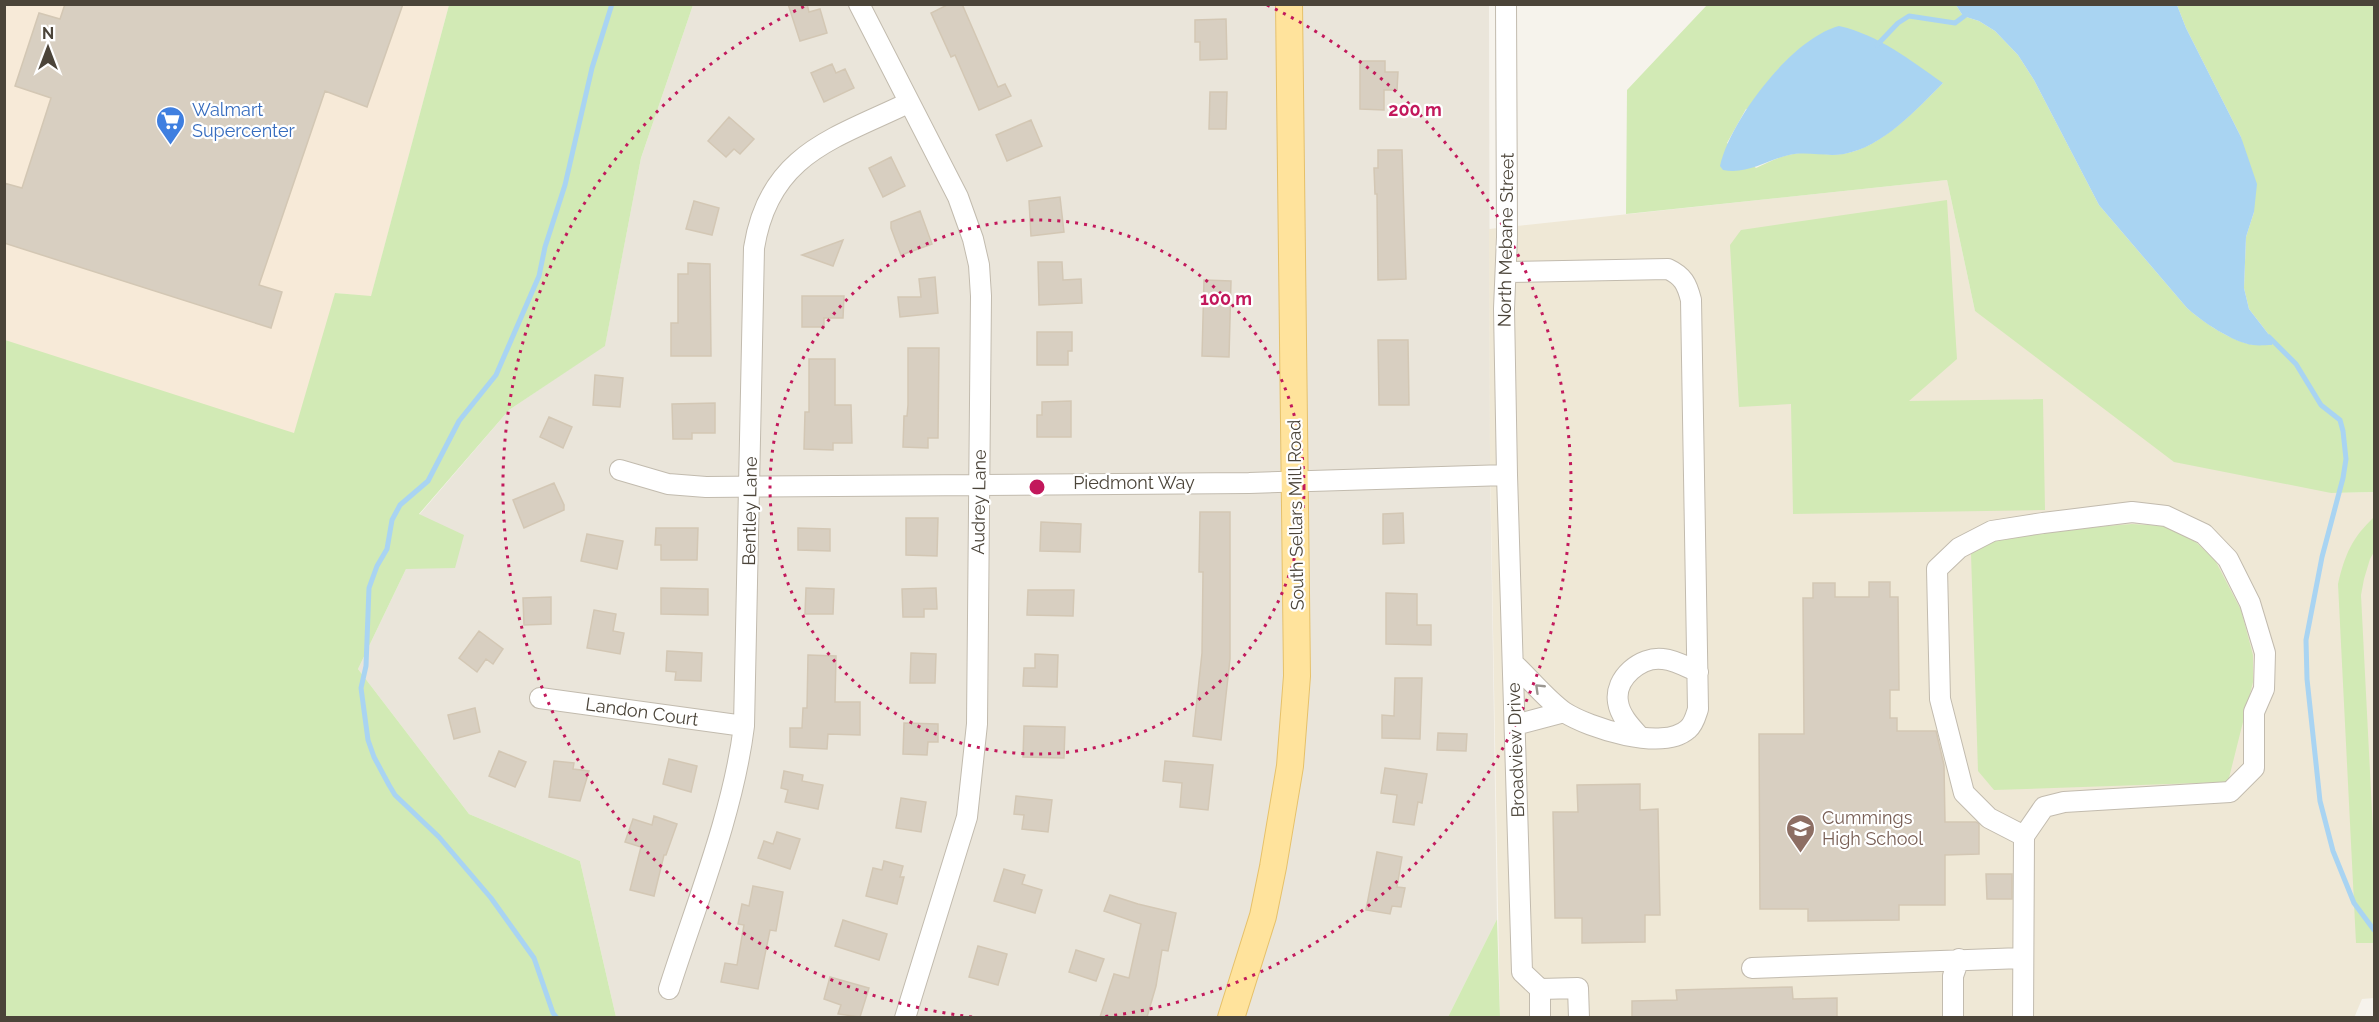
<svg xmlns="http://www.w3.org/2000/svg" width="2379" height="1022" font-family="Raleway,sans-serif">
<rect width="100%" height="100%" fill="#f6f3ec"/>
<!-- residential -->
<path fill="#eae5da" d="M693,5H1489L1490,461L1497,919L1448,1017H616L580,861L469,814L358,669L406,569L419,515L509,410L605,345L641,158Z"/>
<!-- commercial -->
<path fill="#f7ead8" d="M5,5H449L371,297L336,293L263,539L5,458Z"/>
<!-- education -->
<path fill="#efe8d6" d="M1947,180L1975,311L2331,493L2374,492V998L2362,999L2354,1018L1500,1017L1490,461L1489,229Z"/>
<!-- green -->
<path fill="#d2eab5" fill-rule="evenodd" d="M449,5H693L641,158L605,346L509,410L419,514L464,535L455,568L406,569L358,669L469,814L580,861L616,1017H5V340L294,433L335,293L371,296Z
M1707,5H1956L1963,16L1979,21L1995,31L2018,55L2034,80L2099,205L2187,308C2200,320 2231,341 2250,344C2256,346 2266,342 2273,340L2249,309L2244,288L2246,237L2254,212L2241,137L2186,28L2177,5H2374V492L2331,493L2174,462L1975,311L1947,180L1626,214L1627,90ZM1943,83C1918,108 1879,150 1842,154C1828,156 1814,152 1800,153C1785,154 1770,161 1756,168L1727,143L1746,109Z
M1947,200L1957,359L1909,401L2043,399L2045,510L1793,514L1791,404L1739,407L1730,245L1741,230Z
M2374,517V552L2370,559L2364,579L2361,595L2374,851V943H2356L2338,584C2345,554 2352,538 2374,517Z
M2132,524L2163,526L2181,533L2197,543L2215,560L2241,610L2253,655V682L2228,782L1994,790L1978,771L1971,554L1987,543L2034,532Z
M1497,919L1500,1017H1448Z"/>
<!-- water -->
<path fill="#a9d4f2" d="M1956,5H2177L2186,28L2241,137L2257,184L2254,212L2246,237L2244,288L2249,309L2273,340L2272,345C2266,345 2259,346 2253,345C2234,343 2201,321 2187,308L2099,205L2034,80L2018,55L1995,31L1979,21L1963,16Z
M1839,26C1879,35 1910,60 1943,83C1916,110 1883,147 1844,154C1826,157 1807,151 1789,155C1767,160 1747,175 1723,170L1720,166C1730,120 1792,38 1839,26Z"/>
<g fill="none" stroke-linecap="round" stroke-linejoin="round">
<!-- stream -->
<path stroke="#a9d4f2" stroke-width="5" d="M1877,45L1898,23L1909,16L1955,23L1967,14
M2269,337L2296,364L2321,405L2340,420L2343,431L2346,459L2343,478L2322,557L2306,640L2307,679L2320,801L2333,851L2354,903L2374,930
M557,1018L553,1013L534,958L491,898L439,837L395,795L389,785L374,757L368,740L361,688L366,666L369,588L377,566L387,549L392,520L400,505L428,481L459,421L496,375L539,276L545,247L565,185L592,68L612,4"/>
</g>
<!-- building -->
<path fill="#d8cfc1" stroke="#d3c7b4" stroke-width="1.5" d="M65,4H403L367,107L325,91L259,285L282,292L271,328L4,243V183L22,188L51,98L15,86L39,13L60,19Z
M788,4H807L809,12L820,9L827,33L800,41Z
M949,4H962L998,87L1005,84L1011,96L979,110L955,55L951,57L931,13Z
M1226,19L1227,59L1200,60V42H1195V20Z
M1360,61H1385V72H1398L1397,90H1384V110L1360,109Z
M832,64L836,73L845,69L854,88L824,102L811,73Z
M1210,92H1227L1226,129H1209Z
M729,117L754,139L740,154L734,149L726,157L708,141Z
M1031,120L1042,146L1007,161L996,135Z
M1378,150H1402L1406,279L1378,280L1377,194H1375L1374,168H1378Z
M891,157L905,186L883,197L869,168Z
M1060,197L1064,232L1031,236L1029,201Z
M694,201L719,208L712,235L686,229Z
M920,211L932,244L901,255L891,228V222Z
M843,240L833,266L802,255Z
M1038,262H1062L1063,280L1081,279L1082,303L1039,305Z
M688,263L710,264L711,356H671V323H678V274H688Z
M935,277L938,313L900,317L898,297H921L919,279Z
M1204,280L1231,281L1229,357L1202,356Z
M802,296H844L843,318H824V327H802Z
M1037,332H1072V351H1068V365H1037Z
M1378,340H1408L1409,405H1379Z
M908,348H939L938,438H928V448L903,447L904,416H907L908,405Z
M809,359H835V405H851L852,443H833V450L804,449L805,412H809Z
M595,375L623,378L620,407L593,405Z
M1071,401V437H1037V415H1042V402Z
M715,403V433H692V439H673L672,404Z
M549,417L572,427L563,448L540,437Z
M554,483L564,505V510L524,528L513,500Z
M1200,512H1230V659L1221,740L1193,736L1202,653L1203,572H1199Z
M1403,513L1404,543L1383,544V514Z
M906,518H938L937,556L906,555Z
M1041,522L1081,524L1080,552L1040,551Z
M656,528H698L697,560H661V545H655Z
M798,528L830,529V551L798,550Z
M587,534L623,541L617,569L581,561Z
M1869,582H1890V597H1898L1899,690H1890V718H1897V731H1936L1944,765L1945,822H1976L1979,824V854L1945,855V905H1899V920L1808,921V909H1760L1759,734H1804L1803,598H1813V583H1835V597H1869Z
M661,588L708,589V615L661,614Z
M806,588L834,589L833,614H805Z
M936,588L937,609H924V617H903L902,589Z
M1028,590H1074L1073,616L1027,615Z
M1386,593L1417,594V625H1431V645L1386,644Z
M551,597V624L524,625L523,598Z
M594,610L616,614L613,631L624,633L620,654L587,648Z
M479,631L503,649L493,664L486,659L477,672L459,658Z
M667,651L702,653L701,681L675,680L676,672L666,671Z
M911,653L936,654L935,683H910Z
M1035,654L1058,655L1057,687L1023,686L1024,668H1035Z
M808,655L836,656L835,702H860V735L828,734L827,749L790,747V728H802L803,708H807Z
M1395,678H1422L1420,739L1382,738V715L1394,716Z
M475,708L480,732L454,739L448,715Z
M904,723L938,724V742H928L927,755L903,754Z
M1024,726L1065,727L1064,758L1023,757Z
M1438,733L1467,734L1466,751L1437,750Z
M499,751L526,762L515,787L489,776Z
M669,759L697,766L691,792L663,784Z
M554,761L574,763L573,769L589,771L580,801L549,797Z
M1165,761L1213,765L1208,810L1180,807L1182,783L1163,781Z
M1385,768L1427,774L1422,803L1418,802L1414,825L1393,822L1397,795L1381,793Z
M784,771L803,775L802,781L823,785L818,809L785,802L788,790L781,788Z
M1640,784V810L1658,809L1660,915H1645V942L1582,943V918H1555L1553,812H1578L1577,785Z
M1016,796L1052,800L1048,832L1022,829L1024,815L1014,814Z
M901,798L926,802L921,832L896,828Z
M654,816L677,824L666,855H664L654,896L630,890L641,847L625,842L633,819L652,825Z
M777,832L800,839L790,869L758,858L764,841L773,844Z
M1377,852L1402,857L1397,887L1405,888L1401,907L1392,906L1390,914L1366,910Z
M884,861L903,866L900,877H904L897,904L866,896L873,868L882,870Z
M1004,869L1025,875L1022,884L1042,890L1035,913L994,901Z
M1986,874H2012V899H1987Z
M753,886L783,892L776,931L770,930L758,989L721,982L725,963L737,965L744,925L738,924L742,904L749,906Z
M1110,895L1138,904L1176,913L1168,951L1162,950L1156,986L1147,1017H1100L1114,974L1129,978L1141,924L1104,911Z
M843,920L887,934L879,960L835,946Z
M978,946L1007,954L998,985L969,977Z
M1076,950L1104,959L1096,981L1069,972Z
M830,977L869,988L860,1017L838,1014L841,1005L824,999Z
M1792,987L1793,999L1837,998V1017H1632V1001L1677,1000L1676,990Z"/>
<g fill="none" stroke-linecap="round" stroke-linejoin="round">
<defs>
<path id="minor" d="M859,4L958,197L973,239L979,265L981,296L977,724L967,817L905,1018
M1506,4L1507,237L1504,309L1507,475L1522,972L1540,989V1018
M1506,272L1668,269C1683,276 1687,284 1691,300L1698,709C1696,715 1694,724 1688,729C1663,752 1589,728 1564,712C1547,700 1529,678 1514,664
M620,470L668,484L706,487L1249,483L1507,475
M540,698L744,726
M1515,725L1564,712
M1640,737C1631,727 1620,716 1618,702C1614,678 1641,656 1663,659C1675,660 1687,667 1698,672
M1752,968L2022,958
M669,989C696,904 733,814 744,726L754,248C769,154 833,139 908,103
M1540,989L1578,988L1579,1018
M1953,1018V976L1959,959
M2023,1018L2024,836L2044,807L2064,802L2230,792L2254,768V712L2264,689L2265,653L2250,603L2228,559L2204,534L2166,516L2132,512L2043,523L1992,531L1959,548L1937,569L1940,699L1964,793L1989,818L2024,836"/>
<path id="major" d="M1231,1018L1263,916L1273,867L1290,766L1297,676L1289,4"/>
</defs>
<!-- minor casing -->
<use href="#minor" stroke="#c2bbae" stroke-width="22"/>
<!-- major casing -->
<use href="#major" stroke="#e6c16a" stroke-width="28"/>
<!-- minor -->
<use href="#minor" stroke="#fff" stroke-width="20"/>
<!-- major -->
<use href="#major" stroke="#ffe39c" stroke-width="26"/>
</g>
<!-- one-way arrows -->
<defs><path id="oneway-chevron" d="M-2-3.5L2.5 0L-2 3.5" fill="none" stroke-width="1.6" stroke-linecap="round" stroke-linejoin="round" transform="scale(1.5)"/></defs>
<use stroke="#9c9892" href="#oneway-chevron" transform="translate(1539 688) rotate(-136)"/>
<!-- distance rings -->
<g fill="none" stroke="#c2185b" stroke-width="3" stroke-dasharray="3 6">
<circle cx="1037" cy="487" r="267"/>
<path d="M972 1017A534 534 0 0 1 807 5M1267 5A534 534 0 0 1 1102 1017"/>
</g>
<!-- icons -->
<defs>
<symbol id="supermarket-pin" viewBox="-11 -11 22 30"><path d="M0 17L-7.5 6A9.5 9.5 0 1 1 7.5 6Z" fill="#3f7fe0" stroke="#fff"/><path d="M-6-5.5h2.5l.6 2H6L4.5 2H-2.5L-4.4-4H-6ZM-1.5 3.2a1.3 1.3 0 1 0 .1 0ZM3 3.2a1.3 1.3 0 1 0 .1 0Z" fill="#fff"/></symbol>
<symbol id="school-pin" viewBox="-11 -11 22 30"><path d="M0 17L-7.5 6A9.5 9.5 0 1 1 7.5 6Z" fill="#8d6e63" stroke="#fff"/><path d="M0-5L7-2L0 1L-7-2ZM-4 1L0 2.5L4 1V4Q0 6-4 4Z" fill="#fff"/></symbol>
</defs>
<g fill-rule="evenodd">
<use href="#supermarket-pin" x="154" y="104" width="33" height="45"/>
<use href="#school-pin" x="1784" y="812" width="33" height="45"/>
</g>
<g text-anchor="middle" stroke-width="4.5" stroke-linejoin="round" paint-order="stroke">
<!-- shop labels -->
<g font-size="18" fill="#366cbe" stroke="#fff" text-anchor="start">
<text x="192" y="116">Walmart<tspan x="192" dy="21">Supercenter</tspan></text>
</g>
<!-- street labels -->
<g font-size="18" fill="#4b4439" stroke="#fff">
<text transform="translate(1506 240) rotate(-89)" y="6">North Mebane Street</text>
<text x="1134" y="489">Piedmont Way</text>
<text transform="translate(979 502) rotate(-89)" y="6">Audrey Lane</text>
<text transform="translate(750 511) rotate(-89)" y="6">Bentley Lane</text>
<text transform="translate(1296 515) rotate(-91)" y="6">South Sellars Mill Road</text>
<text transform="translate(642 712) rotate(8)" y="6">Landon Court</text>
<text transform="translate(1516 750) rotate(-92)" y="6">Broadview Drive</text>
</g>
<!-- education labels -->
<g font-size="18" fill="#785e54" stroke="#fff" text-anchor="start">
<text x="1822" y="824">Cummings<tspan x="1822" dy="21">High School</tspan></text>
</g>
</g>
<circle cx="1037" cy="487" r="9" fill="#c2185b" stroke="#fff" stroke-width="3"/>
<g font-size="18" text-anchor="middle" font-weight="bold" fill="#c2185b" stroke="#fff" stroke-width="4.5" stroke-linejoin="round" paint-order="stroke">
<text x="1415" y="116">200 m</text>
<text x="1226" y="305">100 m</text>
</g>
<!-- border -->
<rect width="2379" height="1022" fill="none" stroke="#4b4439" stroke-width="12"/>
<!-- north arrow -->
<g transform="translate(48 48)" stroke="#ffffff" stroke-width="4.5" paint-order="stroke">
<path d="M0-4.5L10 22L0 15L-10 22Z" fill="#4b4439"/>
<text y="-9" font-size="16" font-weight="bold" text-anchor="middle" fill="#4b4439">N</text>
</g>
</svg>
